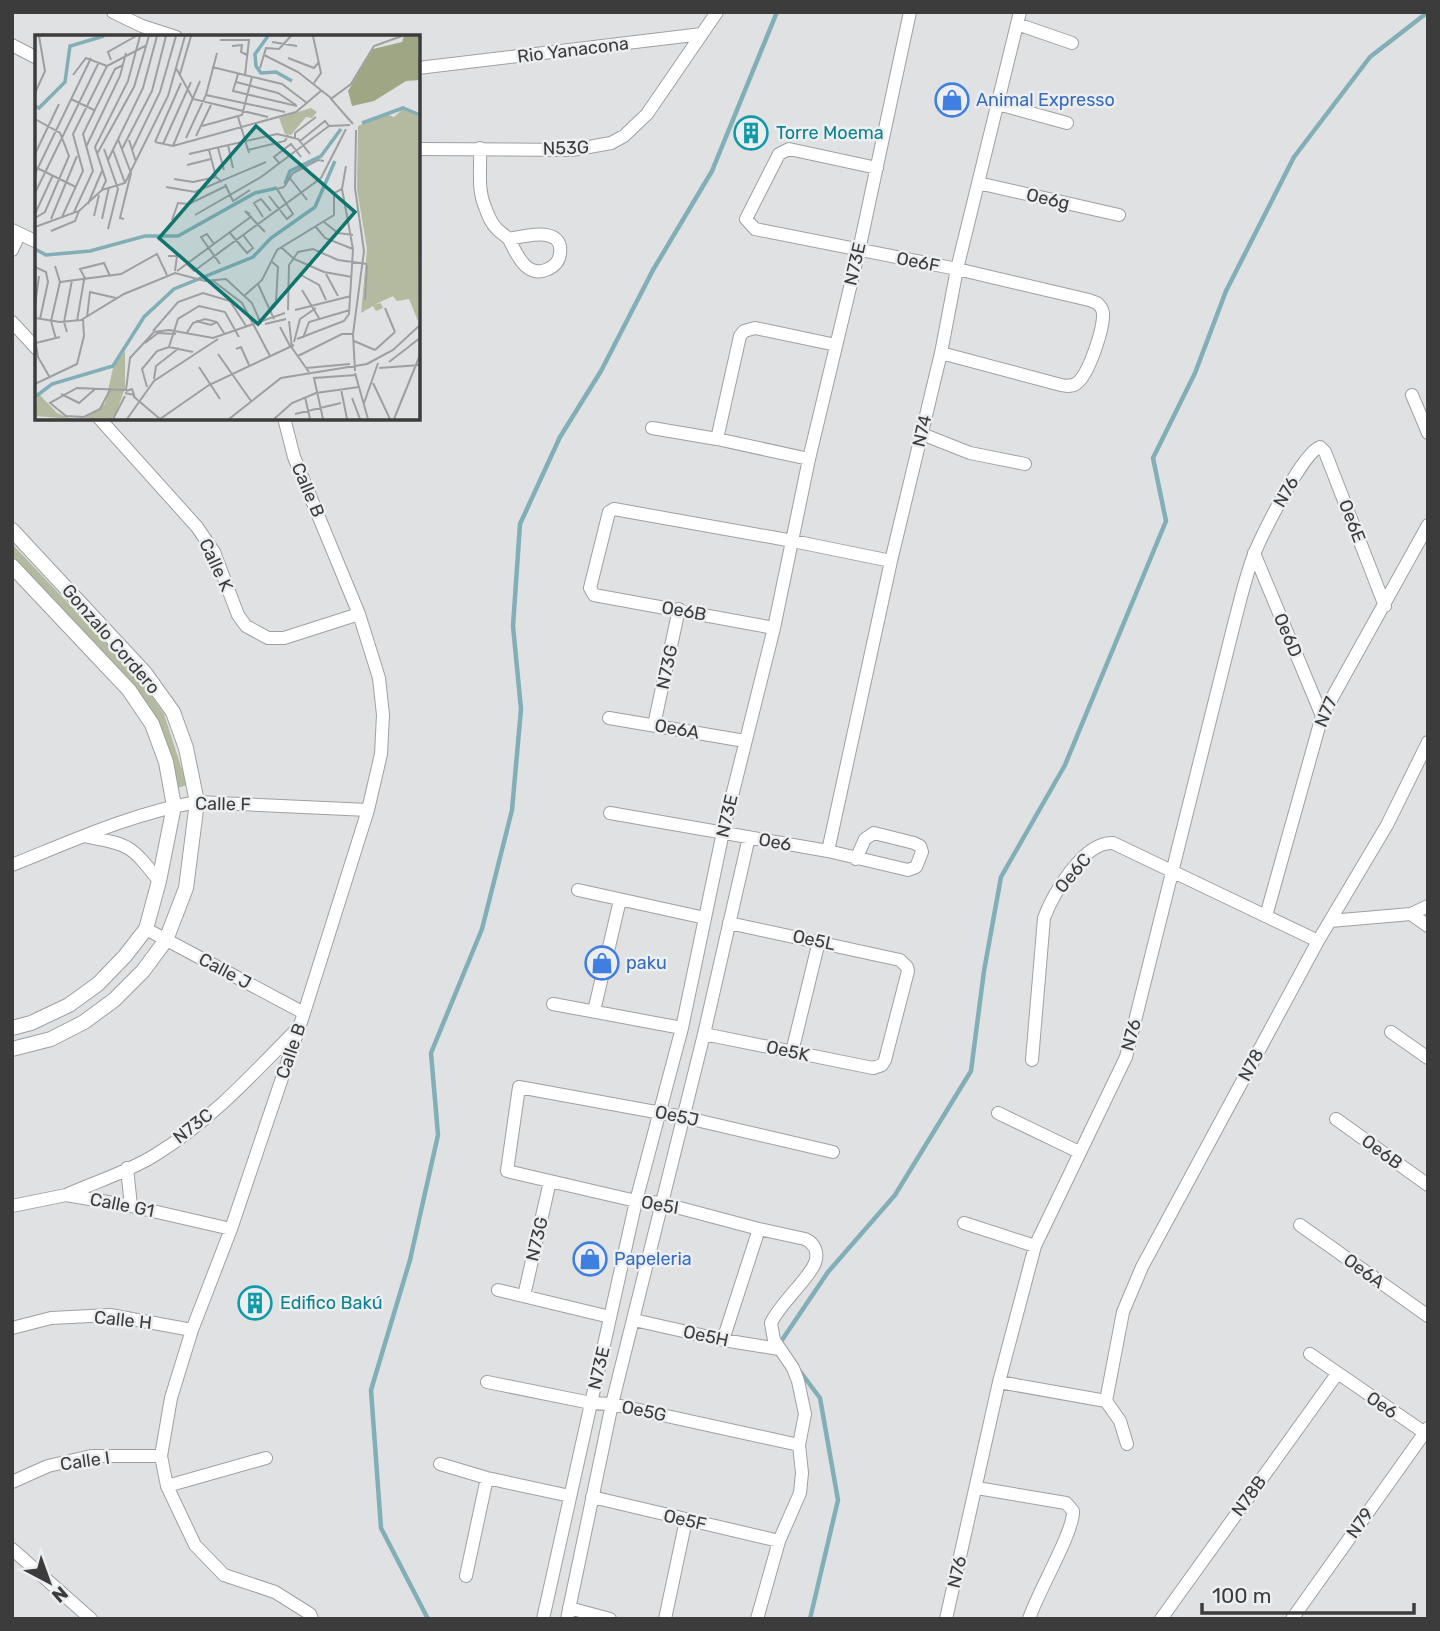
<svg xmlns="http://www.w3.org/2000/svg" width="1440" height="1631" font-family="Rubik,sans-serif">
<rect width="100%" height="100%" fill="#e0e1e3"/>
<!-- green -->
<path fill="#b3ba9f" d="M12,544L140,679L164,714L187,785L174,789L157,725L12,561Z"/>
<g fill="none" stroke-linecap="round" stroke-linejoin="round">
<!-- stream -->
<path stroke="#82aeb8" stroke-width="4.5" d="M780,1343L828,1272L895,1195L971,1071L984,971L1001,877L1065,765L1166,521L1153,458L1195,373L1226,291L1294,157L1370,57L1428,12
M799,1370L820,1398L838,1500L810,1619
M428,1619L381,1528L371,1390L410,1260L438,1135L431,1053L482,929L512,810L521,709L513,626L520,524L560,437L601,371L653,270L712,171L777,12"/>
<defs>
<path id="minor" d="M113,12L142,26L176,37
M1017,24L1072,43
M12,45L37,58
M418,68L702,34
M998,104L1067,123
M480,148C481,168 477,188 485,207C488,215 491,224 498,230C502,234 507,236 510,241C517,255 527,279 548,269C555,266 559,261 560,254C564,225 524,236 509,239
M418,149L572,150L611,143L624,136L647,114L717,12
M877,168L789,149L779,154L746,219L755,229L957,269L1089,300L1097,303C1101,307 1102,308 1103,313C1104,328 1089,374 1077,383C1072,387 1067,386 1061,385L941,353
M978,183L1119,215
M12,230L37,242
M12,250L19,235
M12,322L37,349
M1412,395L1428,433
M99,418L197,527L214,552L238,615L246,626L268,638H284L359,614
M284,418L294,457L359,614L379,678L383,715L381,754L368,810L304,1013L231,1229L192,1330L171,1398L161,1456L167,1486L195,1545L224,1575L275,1592L310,1614L312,1619
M652,428L717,439L809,459
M922,434L970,453L1025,464
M717,439L740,336L744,331L755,328L836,345
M1254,553L1322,716
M774,628L594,595L590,588L609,512L614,509L793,541L891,561
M609,718L745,741
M654,725L679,609
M610,813L828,851L908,870L916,867L922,852L920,846L914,843L874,833L865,839L856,859
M84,836C130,845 130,844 159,881
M828,851L891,561L941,353L957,269L1020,12
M12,865C72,841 133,813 197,802L368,810
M578,890L705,918
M1411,914L1428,906
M1266,916L1322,716L1428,525
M1330,921L1411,914L1428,926
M146,929L304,1013
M553,1004L682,1028
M594,1011L620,900
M1391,1032L1428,1058
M704,1034L873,1068L882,1065L885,1060L908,971L907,967L900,960L729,923
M792,1052L819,941
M1032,1060L1044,918C1053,894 1084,841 1113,843L1318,941
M998,1113L1079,1152
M1336,1119L1428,1185
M127,1168L131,1206
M66,1195C95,1182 128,1172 155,1155C209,1122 252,1075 296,1030
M12,1206L66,1195L131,1206L231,1229
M964,1223L1035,1246
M1300,1225L1428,1316
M498,1290L610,1317
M524,1296L550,1181
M634,1320L723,1340L779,1349
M12,1328L51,1318L110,1315L192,1330
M723,1340L759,1229
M1310,1354L1428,1435
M487,1382L591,1403L612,1404L799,1445
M999,1382L1106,1401L1120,1421L1127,1444
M1106,1401L1123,1312L1142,1267L1318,941L1387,825L1428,742
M440,1464L487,1478L570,1496
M12,1482L48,1466L91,1456H161
M167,1486L266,1458
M977,1488L1066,1503L1073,1511C1074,1532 1037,1593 1029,1619
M592,1497L779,1541
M12,1549L91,1619
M466,1576L487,1478
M569,1608L610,1619
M543,1619L636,1201L682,1028L723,832L774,628L809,459L859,250L910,12
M567,1619L612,1404L704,1034L749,837
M665,1619L686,1520
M757,1619L779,1541L800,1493L802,1473L799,1445L805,1414L798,1381L793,1368L774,1340L771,1323C781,1302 808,1280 815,1263C819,1252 814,1243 805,1239L759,1229L661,1203L636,1201L507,1171L519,1087L683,1117L833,1152
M946,1619L999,1382L1035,1246L1126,1057L1235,620C1241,598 1246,574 1255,552C1263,533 1303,452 1320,447L1325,452L1385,606
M1161,1619L1337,1374
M1292,1619L1428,1428"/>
<path id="tertiary" d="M12,530L145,673L173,712L186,748L197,802L186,888L166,940L143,971L114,1000L84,1022L51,1039L12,1049
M12,566L129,690L152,724L166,762L174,806L159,881L146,929L125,956L98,984L69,1005L31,1023L12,1028"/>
</defs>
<!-- minor casing -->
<use href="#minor" stroke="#9fa0a1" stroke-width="14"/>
<!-- tertiary casing -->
<use href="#tertiary" stroke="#9fa0a1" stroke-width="16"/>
<!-- minor -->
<use href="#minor" stroke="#fff" stroke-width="12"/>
<!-- tertiary -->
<use href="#tertiary" stroke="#fff" stroke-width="14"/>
</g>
<!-- icons -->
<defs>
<symbol id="shop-ring" viewBox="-11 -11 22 22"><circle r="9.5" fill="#edeef0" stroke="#3f7fe0" stroke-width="1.5"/><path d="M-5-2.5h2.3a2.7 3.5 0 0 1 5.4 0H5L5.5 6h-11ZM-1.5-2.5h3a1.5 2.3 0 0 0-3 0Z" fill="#3f7fe0"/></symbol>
<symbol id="building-ring" viewBox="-11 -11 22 22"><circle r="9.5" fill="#edeef0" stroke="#0f9aa8" stroke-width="1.5"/><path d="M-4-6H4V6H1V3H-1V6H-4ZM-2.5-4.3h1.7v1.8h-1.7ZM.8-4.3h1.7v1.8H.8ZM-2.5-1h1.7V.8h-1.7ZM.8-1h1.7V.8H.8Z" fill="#0f9aa8"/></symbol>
</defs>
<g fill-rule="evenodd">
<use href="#shop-ring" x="933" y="81" width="38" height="38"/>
<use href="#building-ring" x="732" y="114" width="38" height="38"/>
<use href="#shop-ring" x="583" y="944" width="38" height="38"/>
<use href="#shop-ring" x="571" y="1240" width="38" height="38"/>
<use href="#building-ring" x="236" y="1284" width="38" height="38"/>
</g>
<g text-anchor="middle" stroke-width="5" stroke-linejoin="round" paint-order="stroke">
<!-- street labels -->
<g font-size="18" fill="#3c3c3d" stroke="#edeef0">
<text transform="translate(573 50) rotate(-7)" y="6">Rio Yanacona</text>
<text transform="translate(566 148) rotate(-2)" y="6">N53G</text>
<text transform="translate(1048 199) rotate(13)" y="6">Oe6g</text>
<text transform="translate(918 262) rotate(11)" y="6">Oe6F</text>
<text transform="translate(855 264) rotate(-77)" y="6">N73E</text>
<text transform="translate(922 431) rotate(-77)" y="6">N74</text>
<text transform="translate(308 490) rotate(67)" y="6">Calle B</text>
<text transform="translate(1286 492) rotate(-60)" y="6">N76</text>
<text transform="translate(1352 521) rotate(69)" y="6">Oe6E</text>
<text transform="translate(216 565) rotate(65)" y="6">Calle K</text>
<text transform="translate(684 611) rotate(10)" y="6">Oe6B</text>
<text transform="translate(1288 635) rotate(67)" y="6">Oe6D</text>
<text transform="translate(111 639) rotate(49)" y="6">Gonzalo Cordero</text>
<text transform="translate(667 667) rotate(-78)" y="6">N73G</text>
<text transform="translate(1326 712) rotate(-67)" y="6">N77</text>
<text transform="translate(677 729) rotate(10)" y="6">Oe6A</text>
<text transform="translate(223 804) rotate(1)" y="6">Calle F</text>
<text transform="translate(727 816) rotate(-77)" y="6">N73E</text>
<text transform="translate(775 842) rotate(10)" y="6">Oe6</text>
<text transform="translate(1073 873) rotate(-50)" y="6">Oe6C</text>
<text transform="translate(814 940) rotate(12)" y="6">Oe5L</text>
<text transform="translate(225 971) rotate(28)" y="6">Calle J</text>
<text transform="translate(1131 1035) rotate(-75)" y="6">N76</text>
<text transform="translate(291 1051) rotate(-71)" y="6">Calle B</text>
<text transform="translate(788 1051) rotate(12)" y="6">Oe5K</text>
<text transform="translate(1251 1065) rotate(-62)" y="6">N78</text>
<text transform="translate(677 1116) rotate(12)" y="6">Oe5J</text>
<text transform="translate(193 1126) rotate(-38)" y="6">N73C</text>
<text transform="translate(1382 1152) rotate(36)" y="6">Oe6B</text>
<text transform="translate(122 1205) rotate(11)" y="6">Calle G1</text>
<text transform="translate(660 1205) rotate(10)" y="6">Oe5I</text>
<text transform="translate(537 1239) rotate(-77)" y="6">N73G</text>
<text transform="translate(1364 1271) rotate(36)" y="6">Oe6A</text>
<text transform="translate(123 1320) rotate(6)" y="6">Calle H</text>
<text transform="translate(706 1336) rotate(12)" y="6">Oe5H</text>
<text transform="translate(599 1368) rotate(-77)" y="6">N73E</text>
<text transform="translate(1382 1405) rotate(34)" y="6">Oe6</text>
<text transform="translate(644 1411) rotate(12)" y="6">Oe5G</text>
<text transform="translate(85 1461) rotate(-8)" y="6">Calle I</text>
<text transform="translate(1249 1496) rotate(-54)" y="6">N78B</text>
<text transform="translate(685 1520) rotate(13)" y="6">Oe5F</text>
<text transform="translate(1360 1523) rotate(-55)" y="6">N79</text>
<text transform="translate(957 1572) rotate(-77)" y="6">N76</text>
</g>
<!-- shop labels -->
<g font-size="18" fill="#366cbe" stroke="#edeef0" text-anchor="start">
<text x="976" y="106">Animal Expresso</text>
<text x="626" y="969">paku</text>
<text x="614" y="1265">Papeleria</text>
</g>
<!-- culture labels -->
<g font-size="18" fill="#0d838f" stroke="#edeef0" text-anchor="start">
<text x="776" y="139">Torre Moema</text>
<text x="280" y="1309">Edifico Bakú</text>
</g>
</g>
<!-- overview -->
<g transform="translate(35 35)">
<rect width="385" height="385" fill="#e0e1e3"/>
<path d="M276,73L282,77L277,83L271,82L256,100L250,99L244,83ZM368,74L385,82L383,286L374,264L362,266L358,261L339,270L346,268L348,273L341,276L338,271L326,278L332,214L322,154L323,91L351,79L359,82ZM90,316V353L81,378L76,384H49L70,369L78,333ZM3,358L22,378L37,384L0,381Z" fill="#b3ba9f"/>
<path d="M369,1H385V45L371,46L339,66L317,71L313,56L338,14L367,7Z" fill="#9ea684"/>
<path fill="none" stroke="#82aeb8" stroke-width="3.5" d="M233,1L220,19L221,31L226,38L241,37L257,46M0,71L4,73L30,47L35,11L69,1M327,88L368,73L385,80M250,149L255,136L286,121L306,94M0,214L11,220L55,216L110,201H143L220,158L242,153M0,362L17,349L78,331L109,282L139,254L218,222L236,203L280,172L300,126"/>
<path fill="none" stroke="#9e9fa1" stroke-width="2" d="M278,1L286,38L279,48M185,5H214L210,40M237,7L262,11M197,11L207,10L206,17L212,20M229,20L263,37L296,63M253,23L279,33L284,27M76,25L73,17L101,1M177,32L247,49L272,68M141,33L158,64L233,82M225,33L231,13L244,14L256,1M145,39L156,1M203,39L198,56L262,71M38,40L51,23L72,31M201,47L243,58L261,70M0,58L10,36L4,1M171,60L250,77M36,64L59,75M203,82L214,118M0,84L25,98L34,121L10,177L0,183M318,89L296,64L316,49L339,11L367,1M167,91L207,80L217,42M161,101L176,70M151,103L171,60L182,18M260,103V98L281,82M83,104L96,138L85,183L89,184M94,105L101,127M265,106L290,86L294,91M120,107L138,111L261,77L287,55M120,107L146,48M128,109L156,47M193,110L198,133M138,111L165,46M51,112L85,41L91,18M183,113L189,135M69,114L83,154L73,194M87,114L117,56L131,1M78,115L90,148M97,115L125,57L141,1M174,115L181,142L187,147M213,115L250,106L253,100M0,119L24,69M62,119L99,52L114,1M154,119L242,99L263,104L275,119M73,125L108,53L122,1M245,129L239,122L256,109L266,122M152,130L176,124M0,132L41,152M0,139L56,23M254,142L272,165M139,144L158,147L181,142M190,149L198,166L215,155M131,152L160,157L231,127M67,154L71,146L60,112L93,46L105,1M0,158L64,27M234,161L252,184L258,179L242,154L249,152L258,138L283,125L289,126M53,169L67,136M39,177L58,136L48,99L80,34L88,30M0,179L18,140M215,179L210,176L230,197M160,180L226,142L294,91L315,90M59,181L64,160M27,182L48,136L38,99L72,31L112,10M228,182L219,168L226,164L236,176M16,184L42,121M67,184L74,152M137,185L143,168L154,169L191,151M289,187L303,198L318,200M280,191L290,203L318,214M0,192L44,176L67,155L90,148L133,61L150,1M16,196L40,186L44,176M195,198L212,218L218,213L208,200M179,209L172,199L166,202L185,229M246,212L259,224L289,237L317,242M133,221H142L140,236M152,229L159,236L286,143L311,94M20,231L25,247L16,286L21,304M0,232L11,237L13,247L5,284M142,236L217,181M291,239L303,261M266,240L284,250L291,265M51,245L45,234L69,228L75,241M177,245L207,268L235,321M25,247L86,239L122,219L132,240M223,249L239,284M267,255L284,283M210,260L227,245L242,215L299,180V158L307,154M330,265L332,230M0,271L4,241M236,272L241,267L243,232L236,226M350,273L360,297M253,275L254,230L263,217L278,214L303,225L332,229M260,275L316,261M52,282L55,257L81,263M0,283L25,287L46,285L89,259L140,238L170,246L191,244L217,268L226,289M42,286L49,245M161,286L176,290L182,287M254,286L257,313L274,337M230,289L251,284M245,292L255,311M118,296L143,267L168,258L195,266L211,291M32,297L29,287L37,245M151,299L158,288L170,284L182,287L189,298M0,303L3,322L14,341M268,303L274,287L315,275M262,304L309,286L314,279L318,214L307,154L311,131M319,306L340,315M259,307L265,284L281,273M1,308L25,302M110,308L123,298L141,299M134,312L143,284L164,271L190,277L204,302M201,314L206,312L214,330M340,315L360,297M183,319L216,366M263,321L307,299H318M354,327L385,303M164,332L185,364M271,333L315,329M344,333L385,330M320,336L318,299L329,216L320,153L321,95M320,338L333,384M119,344L121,331L144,313M338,348L355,384M0,349L42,329L49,301L48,284M112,352L107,334L122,316L134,312L158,317M306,354L312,384M75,355L65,374L49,382L31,381L15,368L42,353L91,355M91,355L95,323L119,297L134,295L178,303L250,278M90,358L99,360L97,354L91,356M26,359L44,368L60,354M98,361L125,384L174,350L259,310M270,362L275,384M317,363L325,384M329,368L343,328M260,379L306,368M78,384L90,361M92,384L119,346L183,304M194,384L246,343L332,329L358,315L385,290M239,384L257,368L281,358L324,352M288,384L279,343L321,340M359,384L385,320"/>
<path fill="#0f766e" fill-opacity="0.15" stroke="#0f766e" stroke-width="3.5" d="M221,91L320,177L223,289L124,203Z"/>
<rect width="385" height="385" fill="none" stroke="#3c3c3d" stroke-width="3.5"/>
</g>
<!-- border -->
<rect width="1440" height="1631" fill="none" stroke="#3c3c3d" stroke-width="28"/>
<!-- north arrow -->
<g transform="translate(49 1582) rotate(139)" stroke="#edeef0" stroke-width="5" paint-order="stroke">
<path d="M0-5L12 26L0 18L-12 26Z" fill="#3c3c3d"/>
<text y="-10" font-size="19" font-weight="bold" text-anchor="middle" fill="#3c3c3d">N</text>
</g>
<!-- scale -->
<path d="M1202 1603v10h212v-10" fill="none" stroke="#3c3c3d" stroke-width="3.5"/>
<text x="1212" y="1603" font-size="21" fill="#3c3c3d" stroke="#edeef0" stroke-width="5" paint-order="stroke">100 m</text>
</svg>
